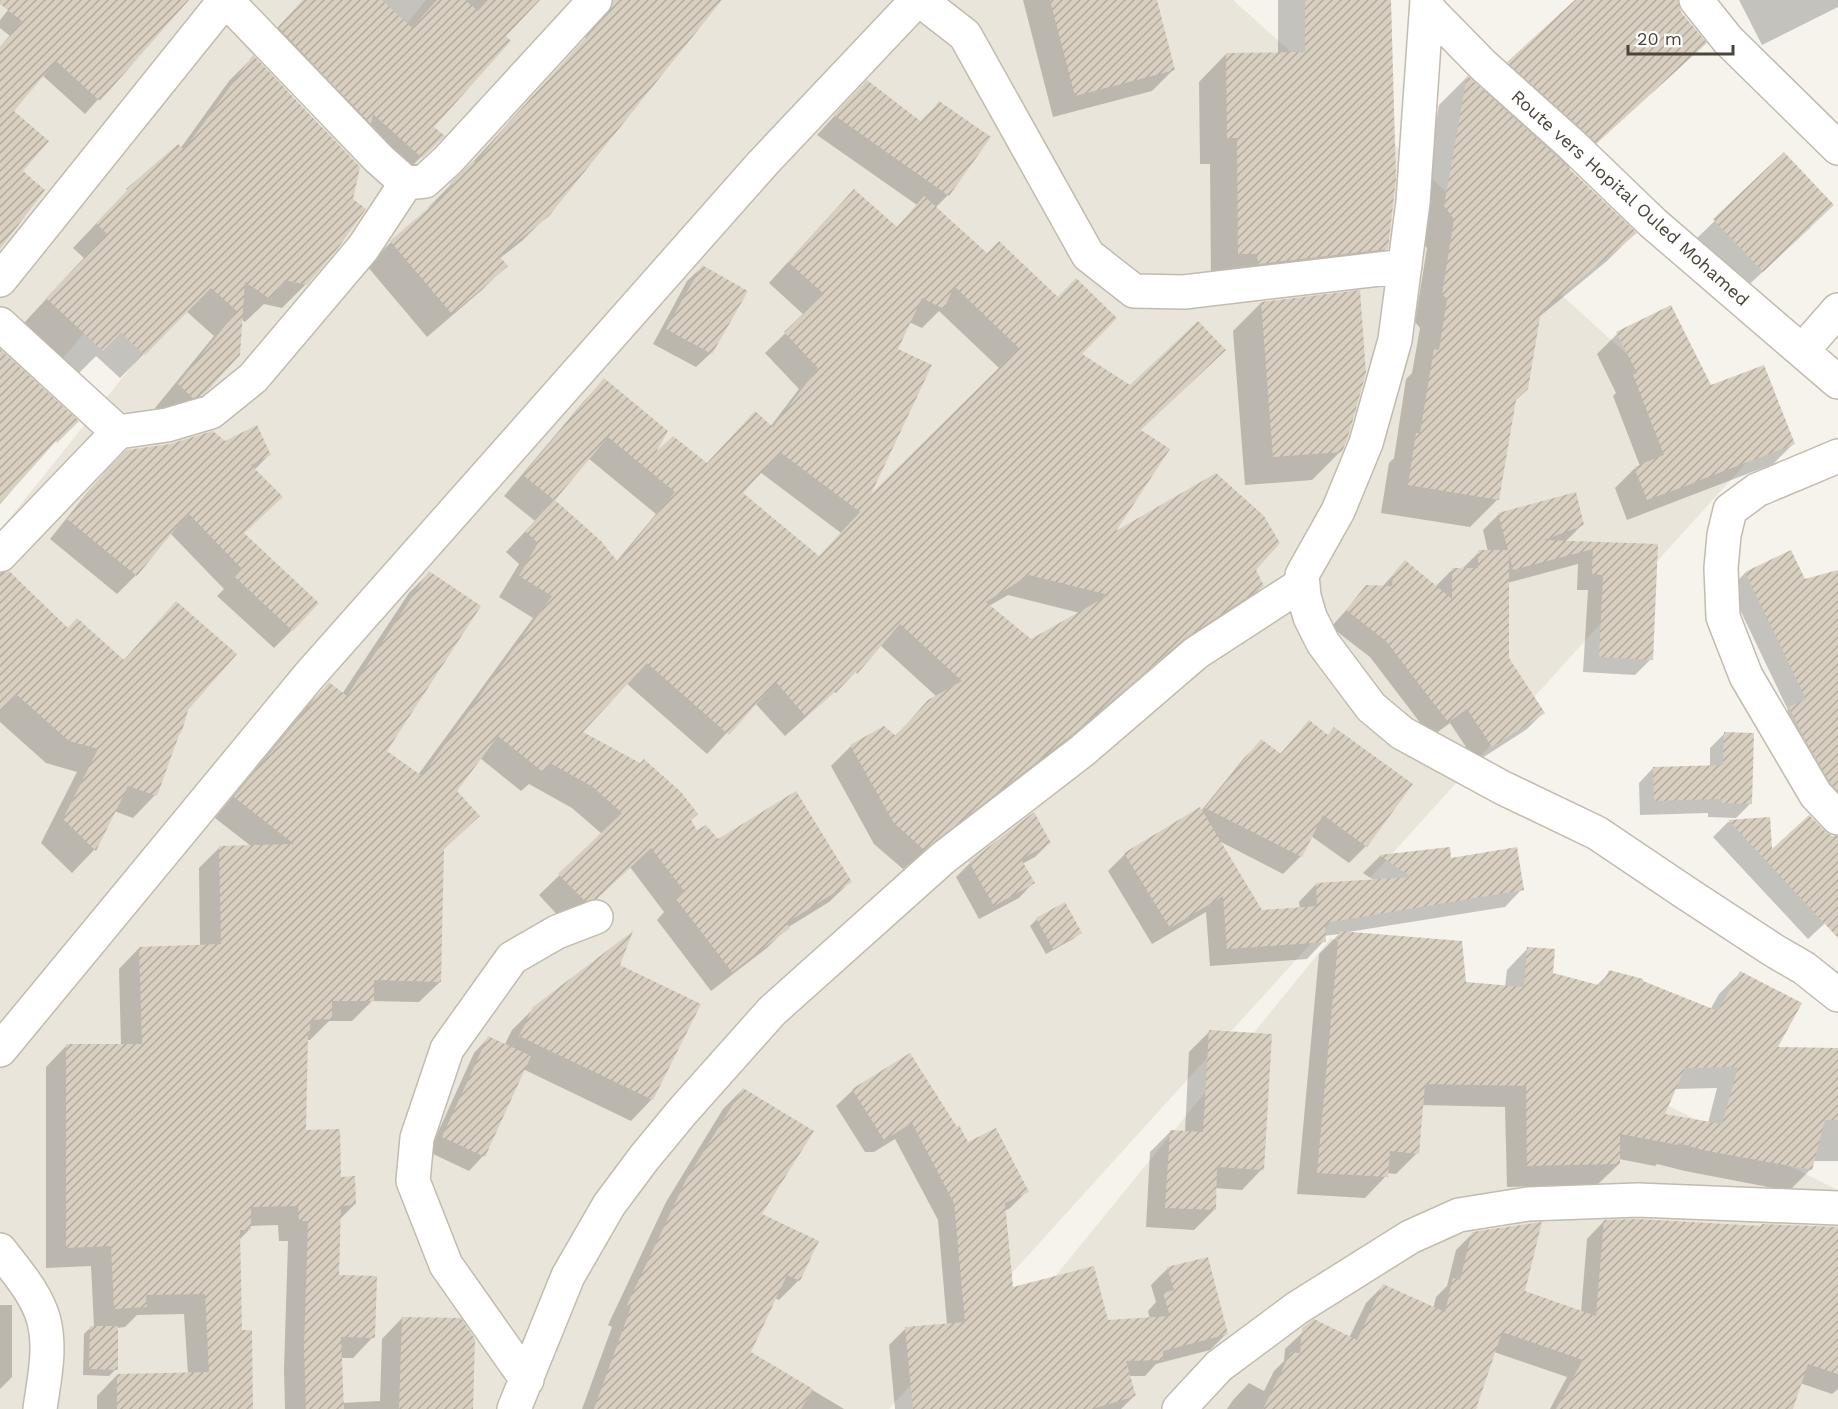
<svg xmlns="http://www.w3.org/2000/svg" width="1838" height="1409" font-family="'Work Sans',sans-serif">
<defs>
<pattern id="building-hatch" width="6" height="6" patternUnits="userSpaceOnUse" patternTransform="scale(1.5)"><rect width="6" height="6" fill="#d8cfc1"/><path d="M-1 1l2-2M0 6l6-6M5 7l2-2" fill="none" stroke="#b1aa9e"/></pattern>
</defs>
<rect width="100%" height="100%" fill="#f6f3ec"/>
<!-- residential -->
<path fill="#eae5da" d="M0,0H364L0,433Z
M426,0H1233L1747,462L889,1409H0V530Z
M1331,938L1838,1190V1409H947Z"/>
<!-- shadow -->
<path fill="#0003" fill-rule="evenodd" d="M16,0H170L180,8L85,114L42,75L12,111L21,171L14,228L0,47L10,36L0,28V20Z
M303,0H538L504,36L432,127L442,136L397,181L255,52Z
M603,0H720L548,215L523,240L499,259L506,266L482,290L427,337L367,266L391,242L429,210L428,208L472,163L585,39Z
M1023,0H1155L1174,69L1152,91L1053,117Z
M1278,0H1389L1387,248L1359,276L1211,281L1210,164H1200L1199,82L1226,54H1278Z
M1578,0H1676L1680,13L1704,43L1568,170L1635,233L1607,261L1539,317L1514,402L1498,499L1470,527L1381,513L1389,463L1394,458L1406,379L1412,373L1420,328L1415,322L1427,248L1417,235L1439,105L1467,77L1481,90Z
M1739,0H1838V7L1762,45Z
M253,57L306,284L282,308L264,304L245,322L241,319L207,389L182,414L169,421L155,408L214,336L186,311L120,378L96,356L78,374L24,323L84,258L73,248L127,191L178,146L180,149L229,81Z
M848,101L920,122L939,103L948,195L935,208L1080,354L1139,430L1111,535L1254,570L1263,586L1242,606L1161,659L1048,757L903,869L874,844L831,766L851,746L894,737L929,702L937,697L880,645L836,693L834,692L785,736L755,703L707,754L626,683L580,733L689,821L697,832L717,841L850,882L829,902L787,928L767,948L711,991L657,920L664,912L630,867L575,919L563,921L539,895L602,834L572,808L529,784L521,791L480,758L455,791L478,816L443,850L440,982L419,1002L372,1001L352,1021H329L310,1040H306L305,1131L339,1179L354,1205L339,1220L338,1276L373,1337L353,1358H340L342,1403L380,1401L382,1339L402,1318L471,1409H285L284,1369L288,1241H279L278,1225L250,1226V1229L239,1240L241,1332L252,1409H97V1396L117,1375L188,1374L184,1314L137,1315L125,1327L117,1328L116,1369L109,1376L83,1375L84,1334L91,1327H94L91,1266L46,1268V1067L66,1046L121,1045L119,969L139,948L200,946L199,868L220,847L251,846L215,818L309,704L329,684L342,694L409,593L429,573L385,752L418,775L533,618L499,597L519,564L506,552L535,521L504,496L584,401L604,380L651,458L706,464L770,427L799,389L765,353L804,315L769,283L834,211L896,228L917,205L817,135ZM939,311L1000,369L866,500L896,350L909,322L922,328ZM588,458L656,514L616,562L599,542L553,500ZM760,472L841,533L819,557L740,493ZM1008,595L1080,613L1031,641L989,606Z
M1784,154L1811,227L1741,292L1693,242Z
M702,267L711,353L696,367L653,344L687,281Z
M1261,303L1341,451L1312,480L1245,485L1233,331Z
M1670,307L1711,387L1793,444L1773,464L1627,520L1615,488L1635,468L1640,466L1613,396L1616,393L1597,354L1617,334Z
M225,443L269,455L254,470L243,534L292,630L274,648L217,596L224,589L170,533L136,575L117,594L50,539L87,493L108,470Z
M1499,514L1583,524L1565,542L1656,545L1651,659L1635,675L1583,672L1588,590H1577L1578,564L1507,583V658L1543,713L1527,729L1476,762L1450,723L1431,737L1370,657L1331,627L1367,587H1382L1405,562L1435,587L1452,570L1463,568L1479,552H1488L1483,530Z
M1791,552L1805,580L1838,571V825L1774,724L1788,710L1730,589L1745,573Z
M0,574L68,630L123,661L177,603L187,709L155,795L133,818L114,811L94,850L72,873L41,843L77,772L46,763L0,722Z
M1309,722L1366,846L1349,863L1311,836L1301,856L1283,874L1219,841L1261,911L1300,909L1299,902L1316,884L1375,881L1363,873L1380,856L1448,849L1449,859L1522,889L1505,907L1348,932L1464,984L1505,987L1507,970L1528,948L1551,974L1596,986L1610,972L1710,1010L1719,994L1740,973L1776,1048L1838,1050V1161H1813L1811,1169L1789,1191L1685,1171L1657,1164L1655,1166L1619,1159V1164L1597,1185L1507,1187L1505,1107L1422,1105L1417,1153L1396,1174L1386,1173V1176L1365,1198L1297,1194L1319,954L1339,934L1324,936V941L1307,959L1210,966L1206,912L1152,944L1108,871L1125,854L1201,811L1244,758L1262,741L1279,755ZM1717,1088L1708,1123L1663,1115L1675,1089Z
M1725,733L1750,804L1736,818L1708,817V813L1640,815L1639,783L1653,768L1710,766V748Z
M1768,818L1771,853L1824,832L1833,838H1838V911L1808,939L1713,837L1728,822Z
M1049,843L1035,857L1022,864L1033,883L1019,898L979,919L956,877L970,863Z
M1037,919L1080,933L1073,939L1046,954L1030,926Z
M618,966L652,1099L631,1121L523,1069L483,1156L469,1171L429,1152L474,1053L488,1038L504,1046L512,1030L534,1008Z
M1209,1032L1262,1169L1242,1190L1215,1188L1214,1210L1194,1230L1146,1227L1150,1152L1171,1131L1185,1132L1189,1052Z
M743,1089L760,1214L799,1280L779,1300L775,1298L749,1352L844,1409H582L612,1327L608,1325L666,1202L723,1109Z
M853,1090L967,1144L1027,1191L1010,1208L1005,1211L1012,1289L1107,1321L1150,1319L1148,1311L1156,1302L1151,1285L1168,1268L1226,1334L1210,1350L1156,1364L1145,1376H1129L1134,1396L1121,1409H895L889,1345L906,1328L947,1325L938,1220L895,1139L874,1152H865L836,1106Z
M1604,1221L1838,1261V1389L1832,1394L1800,1383L1792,1409H1550L1567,1377L1494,1352L1475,1409H1227L1233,1400L1249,1383L1264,1391L1274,1371L1284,1361L1285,1349L1303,1332L1349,1338L1366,1303L1383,1286L1433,1309L1436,1297L1447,1286L1456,1250L1473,1233L1523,1292L1581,1312L1587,1239Z
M0,1305H12V1377L0,1389Z"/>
<!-- building -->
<path fill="url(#building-hatch)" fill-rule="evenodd" d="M0,0H189L100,101L56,61L14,111L49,141L23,171L45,190L0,249V47L22,21L0,4Z
M303,0H382L412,28L437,0H465L478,11L488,0H540L506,36L511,41L434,127L445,136L422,158L373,114L371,124L278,27Z
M613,0H722L549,216L499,256L508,266L452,314L390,241L454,186L450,183L473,161L476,163L509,122L609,13Z
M1050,0H1157L1175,70L1075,96Z
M1305,0H1391L1396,179L1388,249L1258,264L1257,254H1238L1237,138H1227L1226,53L1305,52Z
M1575,0H1678L1681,12L1707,43L1597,143L1507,62Z
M253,55L360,167L353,199L366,209L338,248L307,285L285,280L270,299L245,282L240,355L208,390L202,395L193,398L178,384L237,311L211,288L145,355L121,333L103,351L46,298L107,234L96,223L127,191L126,189L178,144L184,150Z
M1467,75L1558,158L1637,233L1541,311L1528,389L1516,400L1499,500L1408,485L1416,433H1420L1434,349L1439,350L1447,299L1442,294L1454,219L1444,206Z
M867,80L923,123L939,101L991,137L949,196L834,115Z
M1784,152L1834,205L1763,272L1713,219Z
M854,189L897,227L924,196L987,253L999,241L1058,297L1076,278L1117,318L1082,354L1130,385L1198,321L1226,350L1141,430L1170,449L1116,531L1216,473L1264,516L1280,543L1256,570L1264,586L1184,639L1070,736L924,850L894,823L850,745L884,726L896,736L928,700L962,681L900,624L857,674L856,672L806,717L776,682L729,735L647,663L583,732L640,763L644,759L681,792L698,814L691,820L697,830L706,825L718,839L796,791L852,882L786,923L790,928L732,972L676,899L685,892L651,848L597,899L585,901L558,874L622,813L593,787L550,763L543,772L498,736L457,791L480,816L444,849L441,982L374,980V1001H332V1019L310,1020V1034H308L306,1130L340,1129L341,1177L355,1176L356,1205L341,1206L339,1275L377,1276L375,1338L341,1337L344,1409H306L304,1348L308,1221H299L298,1206L251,1207V1230H240L242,1330H252L253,1409H117V1374L209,1372L205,1294L146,1295L147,1307L114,1309L111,1246L66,1248V1044H142L139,947L221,944L219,846L294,844L234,797L329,682L347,696L429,571L481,606L387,751L422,776L552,596L519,576L538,543L525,531L554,500L523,475L604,378L668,431L656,452L673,436L707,463L755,411L773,427L818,368L784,332L824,294L788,262ZM954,286L1019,348L871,494L932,365L898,349L922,298L944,309ZM608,437L675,492L618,562L601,541L555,500ZM780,452L860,512L819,556L743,493ZM1029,575L1109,595L1031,639L986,602Z
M702,265L748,291L712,354L666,329Z
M1360,290L1366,373L1348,437L1342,452L1273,457L1261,302Z
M1671,305L1711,385L1764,365L1795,444L1700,480L1699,478V481L1647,500L1634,467L1664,455L1633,375L1637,373L1616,332Z
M0,349L79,421L57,443L56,441L0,504Z
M257,425L271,455L251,465L283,497L244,533L319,603L293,631L235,577L242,569L188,513L137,576L67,519L105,472L127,450L170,444L213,431L225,441Z
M1576,492L1584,525L1544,540L1658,544L1653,660L1599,657L1603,575L1592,574L1593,549L1513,570L1509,554V658L1545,713L1492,747L1467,709L1448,722L1386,641L1346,610L1366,585L1392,586L1393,574L1405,560L1452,599V568H1478V550H1508L1498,513Z
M1791,550L1805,579L1838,570V791L1831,784L1803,736L1789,707L1806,699L1745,572Z
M9,571L68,628L77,618L124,660L176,601L237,654L188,710L182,731L179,735L157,796L128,786L96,851L63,819L98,749L69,741L16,694L0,712V573Z
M1309,720L1328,735L1334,727L1413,784L1367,847L1323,815L1302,857L1205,808L1261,739L1281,754Z
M1724,732L1754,733L1752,804L1721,803L1722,799L1654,801L1653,767L1723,765Z
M1200,807L1262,910L1317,906L1316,883L1411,877L1379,855L1450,847L1451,858L1517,847L1524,890L1325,923L1326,942L1227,949L1223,896L1170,928L1124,853Z
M1034,812L1051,843L1021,859L1035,883L994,906L969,862Z
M1809,815L1825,831L1832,836H1838V938L1728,820L1770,817L1772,849Z
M1065,902L1082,933L1053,949L1036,918Z
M633,931L620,965L701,1004L653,1100L519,1036L533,1007Z
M1339,931L1462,941L1466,982L1524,987L1527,947L1555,949L1553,973L1602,986L1609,970L1643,979V981L1718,1011L1740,971L1802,1003L1778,1047L1838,1048V1120H1825L1812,1170L1707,1151L1678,1143V1145L1620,1134V1164L1527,1166L1526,1086L1425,1084L1419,1154L1390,1151L1388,1177L1317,1173ZM1738,1067L1722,1124L1665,1114L1685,1068Z
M1209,1030L1272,1034L1264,1170L1217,1167L1216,1210L1165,1208L1170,1130L1203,1132Z
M488,1036L531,1056L485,1157L442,1137Z
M910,1053L957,1127L959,1125L968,1142L996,1128L1029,1192L1005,1203L1013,1287L1094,1266L1108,1320L1170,1316L1163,1293L1174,1290L1167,1267L1208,1257L1228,1334L1163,1351V1360L1126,1361L1136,1396L1092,1409H913L905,1327L965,1322L954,1203L912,1123L884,1140L852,1089Z
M743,1088L814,1131L762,1214L819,1241L800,1281L787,1275L751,1352L813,1389L801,1409H594L631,1307L627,1305L686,1180Z
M1638,1219L1761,1226L1762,1224L1838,1227V1374L1808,1364L1793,1409H1556L1583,1360L1502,1332L1476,1409H1263L1291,1352L1300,1353L1302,1328L1314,1319L1357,1340L1383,1284L1445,1312L1453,1278L1460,1280L1472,1232L1542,1222L1525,1291L1596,1316L1604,1220Z
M402,1317L461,1318L475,1339L473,1409H399Z
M90,1326H118V1370L89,1369Z"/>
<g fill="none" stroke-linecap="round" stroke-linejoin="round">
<defs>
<path id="minor" d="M226,0L379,159L406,183L425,181L448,160L595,0
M920,0L965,35L1088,255L1134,291L1184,292L1405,266
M1427,0L1413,202L1395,340L1366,443L1338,511L1302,575L1304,596L1310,617L1323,643L1371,707L1402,733L1503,788L1597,833L1686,893L1773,950L1804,968L1838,995
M1696,0L1728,40L1838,148
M1427,8L1484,66L1571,144L1653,223L1838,382
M0,280L225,0
M0,324L118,432
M1802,351L1838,310
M1838,456L1757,490L1730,510L1724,535L1721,568L1723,617L1746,676L1816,795L1838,818
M0,555L118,432L167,425L211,412L253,378L363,248L406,183
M0,1050L308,677L763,163L917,0
M0,1250C16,1271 37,1294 44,1321C51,1350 44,1380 40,1409
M527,1380L446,1265L413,1181L417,1138L447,1049L512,958L557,932L596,917
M514,1409L568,1276L609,1205L644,1158L682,1112L772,1011L943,858L1082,751L1196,653L1302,584
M1179,1409L1219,1366L1297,1308L1410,1237L1459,1215L1528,1204L1638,1200L1838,1208"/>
</defs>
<!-- minor casing -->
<use href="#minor" stroke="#c2bbae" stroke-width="36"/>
<!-- minor -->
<use href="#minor" stroke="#fff" stroke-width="33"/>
</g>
<g text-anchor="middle" stroke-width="4.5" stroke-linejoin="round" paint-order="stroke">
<!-- street labels -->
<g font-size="18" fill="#4b4439" stroke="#fff">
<text transform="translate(1630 198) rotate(42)" y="6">Route vers Hopital Ouled Mohamed</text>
</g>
</g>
<!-- scale -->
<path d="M1628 45v9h105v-9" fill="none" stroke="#4b4439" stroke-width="3"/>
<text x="1637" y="45" font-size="18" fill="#4b4439" stroke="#ffffff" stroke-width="4.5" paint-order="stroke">20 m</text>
</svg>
